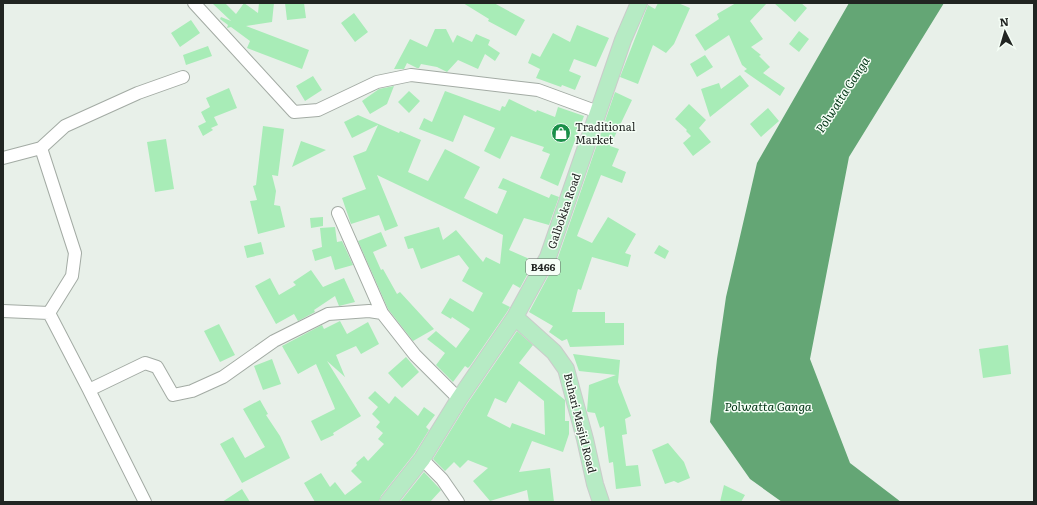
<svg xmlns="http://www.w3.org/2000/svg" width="1037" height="505" font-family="Literata,serif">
<rect width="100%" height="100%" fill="#e8f0e9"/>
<!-- water -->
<path fill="#64a675" d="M849,3H944L849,157L810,359L850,463L901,502H782L750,479L710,422L717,359L726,297L757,163Z"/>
<!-- building -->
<path fill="#a8ecb7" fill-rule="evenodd" d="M212,3H225L236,14L244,3L258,13L259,3H274L272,22L246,26L309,50L302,69L247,48L250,41L231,27L227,28L228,25L220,19L221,17L231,21Z
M285,3H304L306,18L287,20Z
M463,3H494L525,20L516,36L488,21L489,19Z
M658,3H678L690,8L674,44L666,53L653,45L638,84L620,77L648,5L655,9Z
M736,3H767L750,21L763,39L751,47L761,55L759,56L770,67L763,73L785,88L780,96L744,71L747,69L742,65L729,35L705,51L695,35L719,19L717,14Z
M774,3H801L807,8L795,22Z
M354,13L368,32L355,42L341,23Z
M191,20L200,33L180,47L171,33Z
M577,25L609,38L596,67L574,59L569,71L581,76L575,90L562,85L561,87L536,78L540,69L528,63L532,53L540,57L553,33L570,42Z
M435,29H446L453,43L457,35L472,42L476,34L490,40L488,45L500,53L495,61L485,54L478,69L458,60L447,72L437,67L421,64L419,68H417L407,63L404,69H394L410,39L427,47Z
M799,31L809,39L799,52L789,44Z
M208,46L212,56L186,65L183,55Z
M705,55L713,67L697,77L690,64Z
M740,75L749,86L710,117L701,89L719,83L721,89Z
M313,76L322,90L305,101L296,86Z
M394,86L387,104L370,114L362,101L379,89Z
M229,88L237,108L214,117L218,125L211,128L213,130L203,136L198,126L206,122L201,112L210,107L206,98Z
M409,91L420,101L409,113L398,102Z
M445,91L500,111L502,106L505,107L509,99L536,112L537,110L555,117L558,107L584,116L558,186L540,178L550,154L542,151L544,147L511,136L500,159L484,151L495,128L464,115L453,142L419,129L424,118L432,122Z
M615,92L632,100L610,146L619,149L612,166L626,172L622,183L601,175L577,236L592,243L608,217L636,234L625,253L631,255L628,267L592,257L581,290L578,289L572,312H605V323H624V345L570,347L567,339L562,341L549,332L553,326L529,312L551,271L553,272Z
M689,104L706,120L699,128L711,142L693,156L683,143L691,136L686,131L687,130L675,119Z
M768,108L779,121L761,137L750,124Z
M358,115L399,133L400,131L421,140L408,172L428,181L445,149L480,167L464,198L497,214L507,191L498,188L503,178L549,198L551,194L559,197L549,225L524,218L509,250L534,261L533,264L520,288L513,284L502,303L510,307L507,312L470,366L468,368L465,366L453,382L436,365L445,353L427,339L436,331L456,348L470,329L452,317L451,319L441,313L450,298L473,312L483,293L462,281L469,268L459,255L421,269L413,248L408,249L404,237L439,227L443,240L456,230L483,262L486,257L500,264L503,235L377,175L398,226L385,231L379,215L351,224L342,198L366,189L353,156L366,151L378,125L352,138L344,122Z
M263,126L284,129L278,176L272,175L276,191L274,205L280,206L285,227L258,234L250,201L257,200L253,186L256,185Z
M166,139L174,189L155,192L147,142Z
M301,141L326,150L292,167Z
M323,217V226L311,228L310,218Z
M335,227L337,242L342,241L353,265L335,270L331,256L315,261L312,250L322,247L320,228Z
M381,232L387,246L373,252L381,270L383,269L397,294L400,292L434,329L413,341L388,309L358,241Z
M261,242L264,254L247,258L244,246Z
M659,245L669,251L665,259L654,253Z
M311,270L323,287L344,278L355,302L339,306L335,296L314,310L315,312L298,321L294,314L276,324L255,286L270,278L279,295L296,285L293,282Z
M340,321L347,334L368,322L379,344L361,354L356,346L336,355L345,377L327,361L361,416L333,433L334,435L321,441L311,421L335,409L334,406L316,364L298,374L282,346L322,325L324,329Z
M219,324L235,355L220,362L204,331Z
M517,331L533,345L519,363L565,400V421H569V434L563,452L532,441L519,472L550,468L554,502H529L527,490L490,501L473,481L488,468L468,460L460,468L454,462L445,471L433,459L467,404ZM519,381L544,401L545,435L512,423L510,428L487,416L495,398L506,403Z
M1008,345L1011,374L983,378L979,349Z
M573,354L620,360L618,382L631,416L625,419L627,434L622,435L626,466L638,465L641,486L616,489L613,462L609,463L604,426L600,428L595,413L588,412L587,411L589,385L616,375L579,371Z
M406,357L419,372L402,388L388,373Z
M272,359L281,384L263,390L254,366Z
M375,391L389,404L395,396L418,416L424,407L435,415L426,427L429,430L414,454L381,496L379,502H315L304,483L321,473L330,487L335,482L345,495L362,482L351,471L357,465L356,463L364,456L368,461L384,444L378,439L383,433L376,427L380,422L372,414L378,407L368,398Z
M260,400L268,414L266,415L280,436L290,458L242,483L220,444L233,437L245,458L265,447L243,409Z
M668,443L684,462L690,478L678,483L674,481L665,484L652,450Z
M424,472L441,490L430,502H400Z
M724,485L745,495L741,502H720Z
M242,489L250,502H222Z"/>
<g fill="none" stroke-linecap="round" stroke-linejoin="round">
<defs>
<path id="minor" d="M194,3L294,112L318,110L377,82L411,75L538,90L598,112
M3,158L41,148
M338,213L382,313L415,355L459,399
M3,311L49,313L72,276L75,253L41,148L65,126L138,93L183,77
M49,313L89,390L145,363L157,367L173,395L192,391L223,377L274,341L328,314L369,311L382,313
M89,390L145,502
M422,459L442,479L458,502"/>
<path id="major" d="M515,317L554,352L566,369L585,439L595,484L601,502
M388,502L422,459L459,399L515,317L548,257L623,40L639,3"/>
</defs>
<!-- minor casing -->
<use href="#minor" stroke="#a3aba4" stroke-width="14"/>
<!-- major casing -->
<use href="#major" stroke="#cacbca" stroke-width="18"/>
<!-- minor -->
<use href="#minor" stroke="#fff" stroke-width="12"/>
<!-- major -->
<use href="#major" stroke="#b6ebc4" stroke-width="16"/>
</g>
<!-- icons -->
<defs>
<symbol id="shop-disc" viewBox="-11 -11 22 22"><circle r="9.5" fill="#1a8f49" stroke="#f5fef6"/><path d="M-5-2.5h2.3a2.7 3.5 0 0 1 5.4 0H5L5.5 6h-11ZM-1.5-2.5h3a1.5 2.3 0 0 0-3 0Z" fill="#fff"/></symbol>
</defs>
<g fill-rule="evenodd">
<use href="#shop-disc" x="550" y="122" width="22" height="22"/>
</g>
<g text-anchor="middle" stroke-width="3" stroke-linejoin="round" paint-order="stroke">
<!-- shield labels -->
<rect fill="#f5fef6" stroke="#616662" stroke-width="1" x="526" y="259" width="34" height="16" rx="3"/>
<g font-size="10" font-weight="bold" fill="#212522">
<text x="543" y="271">B466</text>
</g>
<!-- poi labels -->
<g font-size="11" fill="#212522" stroke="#f5fef6" text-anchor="start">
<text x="575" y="131">Traditional<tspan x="575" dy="13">Market</tspan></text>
</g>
<!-- street labels -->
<g font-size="11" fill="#212522" stroke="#f5fef6">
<text transform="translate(564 211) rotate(-71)" y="4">Galbokka Road</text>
<text transform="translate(580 423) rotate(76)" y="4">Buhari Masjid Road</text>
</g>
<!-- water labels -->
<g font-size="12" font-style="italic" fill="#003414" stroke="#f5fef6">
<text transform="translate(843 95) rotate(-57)" y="4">Polwatta Ganga</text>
<text x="768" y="411">Polwatta Ganga</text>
</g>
</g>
<!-- border -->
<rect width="1037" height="505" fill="none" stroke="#212522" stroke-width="8"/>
<!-- north arrow -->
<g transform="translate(1005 32) rotate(355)" stroke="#f5fef6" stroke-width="3" paint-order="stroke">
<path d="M0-3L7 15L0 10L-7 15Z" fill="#212522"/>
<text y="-6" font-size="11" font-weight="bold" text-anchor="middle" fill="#212522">N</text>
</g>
</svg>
